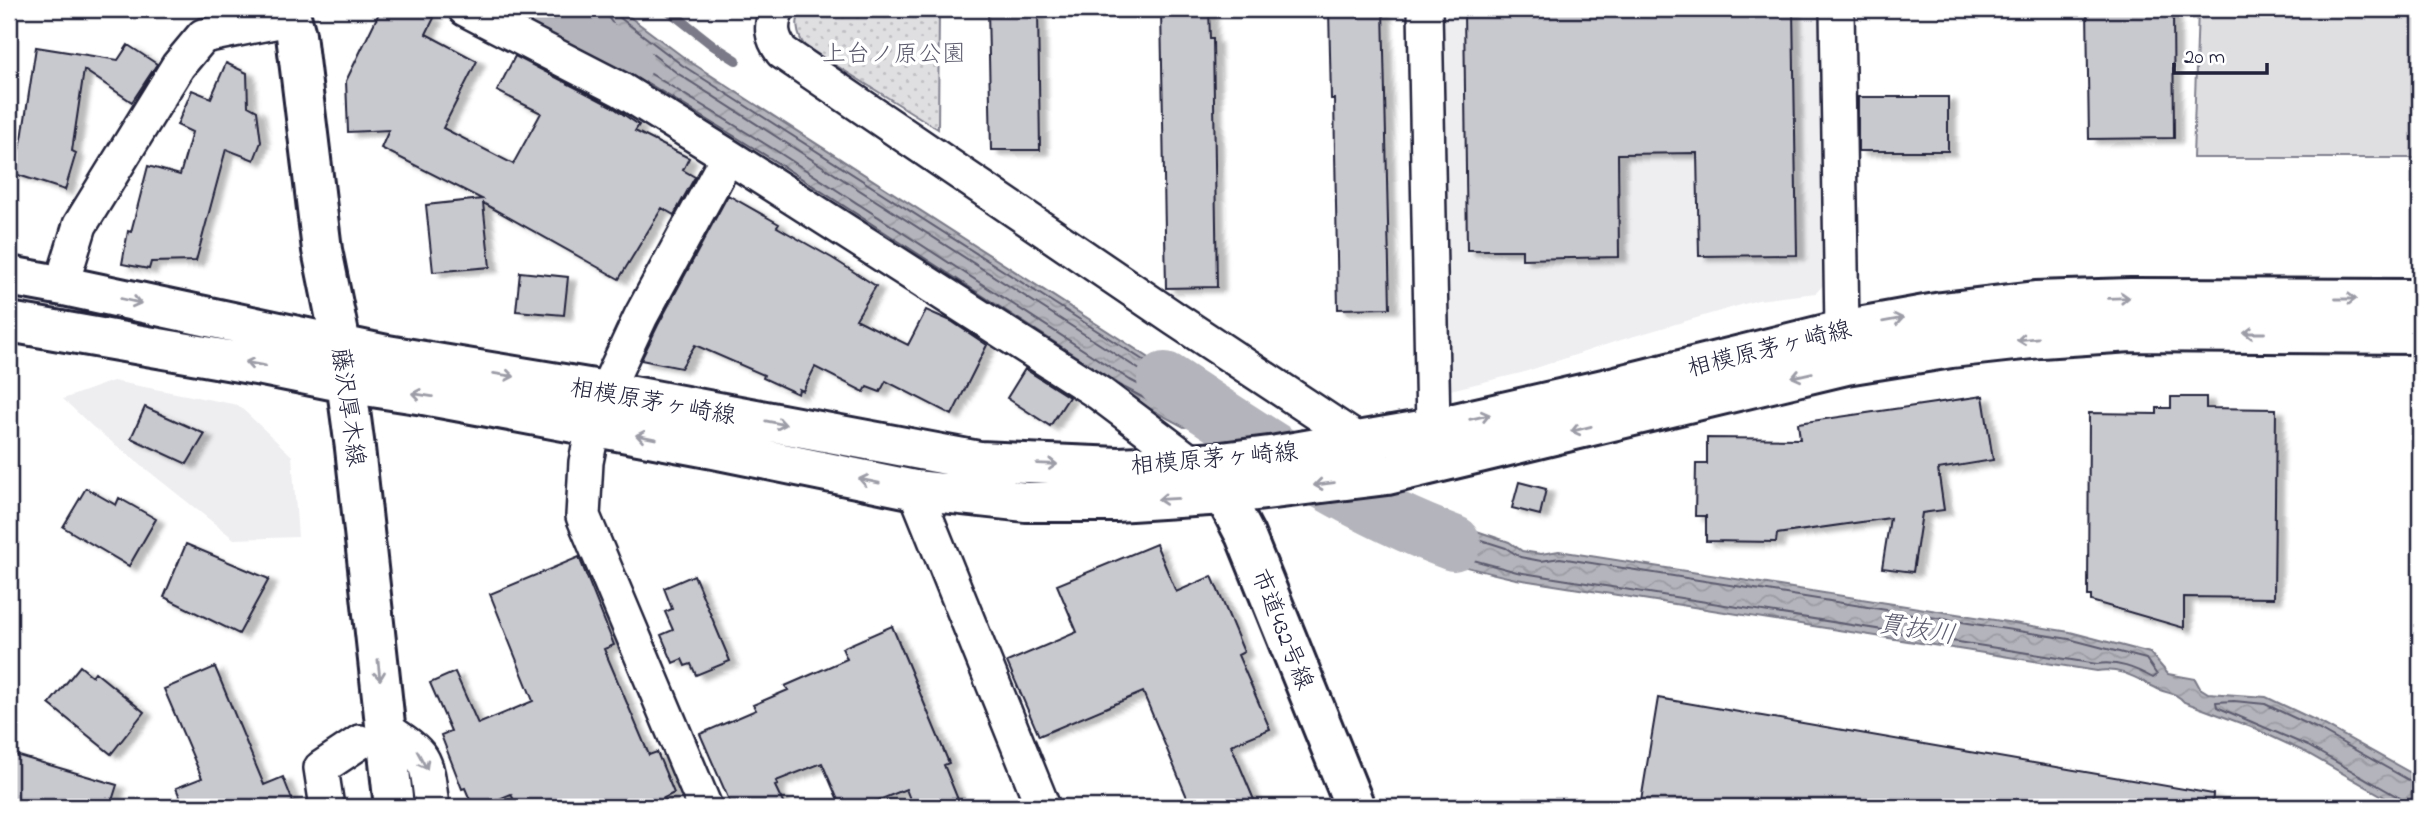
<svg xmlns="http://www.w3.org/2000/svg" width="2429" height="816" font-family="'Indie Flower','Klee One',sans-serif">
<defs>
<pattern id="park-dots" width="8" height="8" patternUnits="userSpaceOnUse" patternTransform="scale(1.75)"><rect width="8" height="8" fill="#dfdfe2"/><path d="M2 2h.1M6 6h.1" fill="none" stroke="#bfbfc3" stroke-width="1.8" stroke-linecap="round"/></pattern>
<pattern id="water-waves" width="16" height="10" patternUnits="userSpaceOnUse" patternTransform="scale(1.75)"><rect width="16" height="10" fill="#b4b4bc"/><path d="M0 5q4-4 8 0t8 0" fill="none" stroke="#9a9aa2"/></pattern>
<filter id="shadow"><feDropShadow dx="8" dy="4.5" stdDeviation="2" flood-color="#0004"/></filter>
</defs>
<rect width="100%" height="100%" fill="#fff"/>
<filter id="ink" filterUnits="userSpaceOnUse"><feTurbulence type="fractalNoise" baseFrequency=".0143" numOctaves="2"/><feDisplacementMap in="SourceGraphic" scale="14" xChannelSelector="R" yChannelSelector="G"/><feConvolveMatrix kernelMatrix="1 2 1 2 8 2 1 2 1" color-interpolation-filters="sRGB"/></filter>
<g filter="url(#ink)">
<!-- built -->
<path fill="#eeeef1" d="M1437,9H1828L1831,276L1816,293L1758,300L1614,342L1521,373L1442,392Z
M113,381L238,405L292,456L298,537L234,539L93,427L63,399Z"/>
<!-- grass -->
<path fill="#dfdfe2" stroke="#80808e" stroke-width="2" d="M2198,9H2420V158H2193Z"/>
<!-- park -->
<path fill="url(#park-dots)" stroke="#80808e" stroke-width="2" d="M802,9H939L938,129L805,46C797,36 794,20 802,9Z"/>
<!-- water -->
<path fill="url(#water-waves)" stroke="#7a7a88" stroke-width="2" d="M561,9H619L686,59L747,99L1207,395L1256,420L1184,427L1122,394L551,38Z
M1412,506L1462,526L1509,542L1522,551L1541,554L1559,551L2070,632L2150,653L2168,674L2195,679L2200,688L2208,693L2266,697L2319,722L2420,778V807H2402L2305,752L2251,727L2184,702C2177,693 2170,694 2160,690C2139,680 2122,667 2097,671L1516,579C1458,566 1396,550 1345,520Z"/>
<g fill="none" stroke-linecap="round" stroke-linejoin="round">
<!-- shore -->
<path stroke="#5c5c6f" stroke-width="2" d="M566,9L560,32L562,35L602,55L770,158L1125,388L1185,420L1222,415L1221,410L682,65L619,17L616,9
M575,9L571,27L572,30L607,47L775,150L1130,380L1187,410L1194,409L1193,404L677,73L613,24L608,17L607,9
M1412,513L1459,533L1506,548L1520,557L1541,561L1560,558L2069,639L2146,659L2157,675L2153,678C2135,668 2117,661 2097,664L1517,572L1433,549L1373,525L1375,521Z
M1411,522L1447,537L1448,542L1444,543L1405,529V524Z
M2404,807L2400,798L2308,746L2217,707L2216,702L2234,701L2265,704L2316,728L2414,783L2420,784"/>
<!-- stream -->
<path stroke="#7a7a88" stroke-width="10" d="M667,9L714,46L736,60"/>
<!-- river -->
<path stroke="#b4b4bc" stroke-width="56" d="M513,9L553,31L608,52L625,62
M1165,380C1257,440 1348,505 1453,543"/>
</g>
<!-- building -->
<path fill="#c8c8cf" stroke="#22223b" stroke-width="2" filter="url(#shadow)" d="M381,9H415L434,18L426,34L477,61L443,128L513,164L541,113L497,91L515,56L611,106L639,125L635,131L689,158L683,170L695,177L674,215L662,208L619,279L483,203L490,267L433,272L426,205L482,199L381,148L389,130L348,132L346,81Z
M988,9H1038L1040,150H991Z
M1161,9H1209L1210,39H1213L1217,287L1166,288Z
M1329,9H1383L1390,308L1338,309L1334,99H1331Z
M1793,9L1797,255L1699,256L1697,153L1618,154L1619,257L1522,259V250H1467L1464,10Z
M2087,9H2173L2174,138L2089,139Z
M128,45L157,64L132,102L84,70L72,151L76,153L65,190L12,173L22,139L36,47L118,60Z
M226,63L247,73L248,106L257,111L261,142L254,160L226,149L196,261L151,262L149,269L122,264L128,231L131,232L148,166L180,175L192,132L177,125L192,90L211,98Z
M1858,97H1948V151H1858Z
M728,195L779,224L777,227L832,258L876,286L856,319L908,345L926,310L951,321L987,345L952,415L886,381L880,392L867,387L864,392L815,367L803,391L799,389L798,394L763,378L764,375L695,345L681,368L641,360L658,325Z
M520,272L568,277L564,315L516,311Z
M1025,369L1069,397L1050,426L1007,398Z
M1983,396L1993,460L1938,469L1944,510L1922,513L1913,572L1882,568L1890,518L1777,534L1776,542L1706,541V516H1695L1696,464H1707V438L1800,439L1798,423Z
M2171,397H2206V408L2276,409L2274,598L2184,597V628L2091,601V596H2088L2089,413L2157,414V408H2171Z
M145,407L205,434L187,464L131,438Z
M1519,482L1546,489L1540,515L1512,508Z
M86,488L116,505L119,498L156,519L129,566L63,527Z
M186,544L269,579L239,634L164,597Z
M1156,544L1176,592L1212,576L1244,652L1238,655L1270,729L1231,745L1257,807H1191L1143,692L1039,736L1007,662L1077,632L1057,585Z
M579,557L614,645L604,649L649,755L657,752L674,793L664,798L668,807H517L511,794L480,807H473L465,788L462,789L441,735L451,731L430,683L455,672L478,724L533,701L490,594Z
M694,575L730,661L696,675L691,664L685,666L682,659L673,663L661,635L673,630L665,612L672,609L664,588Z
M892,626L949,763L944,765L961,807H913L906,789L862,807H841L822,763L776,781L778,785L775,786L785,807H732L700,734L756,710L753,705L788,690L785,686L847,659L842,648Z
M80,666L92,676L95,672L144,712L111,754L49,704Z
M215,667L264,785L283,777L293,802L280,807H184L176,788L202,778L164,689Z
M1658,698L2213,794L2212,807H1640Z
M9,753L117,785L110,807H41L9,798Z"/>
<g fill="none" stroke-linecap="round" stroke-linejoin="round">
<defs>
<path id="minor" d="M465,9L620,89L728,156L1099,393L1192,463
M777,9C770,26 771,37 782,52L1175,319L1373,450
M1425,9L1433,428
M1837,9L1842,330
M64,286L67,267L80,225L178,66L203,36L274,22
M606,391L641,316L728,156
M593,427L586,462L583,516L705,807
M915,490L1043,807
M386,729C428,757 426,757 432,807
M327,807L321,768L360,742"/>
<path id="tertiary" d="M1202,474L1224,495L1245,535L1355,807"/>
<path id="primary" d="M289,9L296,35L322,250L341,344L355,448L394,807
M9,276L64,286L387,355L606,391L979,461L1119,467L1221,462L1277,455L1433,428L1604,389L1842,330L1942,312L2035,301L2131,298L2420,299
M9,322L262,366L346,383L424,395L714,449L915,490L1026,502H1115L1224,495L1387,475L1846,365L1951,348L2040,338L2131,332L2420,334"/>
</defs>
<!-- minor casing -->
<use href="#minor" stroke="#22223b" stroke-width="38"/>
<!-- tertiary casing -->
<use href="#tertiary" stroke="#22223b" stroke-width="44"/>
<!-- primary casing -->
<use href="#primary" stroke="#22223b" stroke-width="44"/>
<!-- minor -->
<use href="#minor" stroke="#fff" stroke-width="33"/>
<!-- tertiary -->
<use href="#tertiary" stroke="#fff" stroke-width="38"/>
<!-- primary -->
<use href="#primary" stroke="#fff" stroke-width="38"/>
</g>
<!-- one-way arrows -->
<defs><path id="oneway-shaft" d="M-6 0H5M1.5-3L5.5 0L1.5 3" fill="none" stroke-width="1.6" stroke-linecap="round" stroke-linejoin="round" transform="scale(1.75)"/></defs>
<g stroke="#9c9ca7">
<use href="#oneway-shaft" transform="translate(2119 298) rotate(-2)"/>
<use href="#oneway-shaft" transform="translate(2346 299)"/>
<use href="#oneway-shaft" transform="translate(131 301) rotate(13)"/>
<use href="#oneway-shaft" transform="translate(1893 320) rotate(-10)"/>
<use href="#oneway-shaft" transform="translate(2254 333) rotate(-180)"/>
<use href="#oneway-shaft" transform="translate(2027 339) rotate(174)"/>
<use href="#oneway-shaft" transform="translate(255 364) rotate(-170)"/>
<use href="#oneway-shaft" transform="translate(504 375) rotate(9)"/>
<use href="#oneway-shaft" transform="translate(1802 375) rotate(167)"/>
<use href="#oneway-shaft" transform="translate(422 395) rotate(-171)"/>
<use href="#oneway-shaft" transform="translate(1480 417) rotate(-13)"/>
<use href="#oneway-shaft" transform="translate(776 423) rotate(11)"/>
<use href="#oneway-shaft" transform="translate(1581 429) rotate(166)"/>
<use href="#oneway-shaft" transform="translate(646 437) rotate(-169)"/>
<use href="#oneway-shaft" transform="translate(1047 464) rotate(2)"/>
<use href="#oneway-shaft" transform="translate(869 481) rotate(-168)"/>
<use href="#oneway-shaft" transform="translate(1324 484) rotate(173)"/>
<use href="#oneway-shaft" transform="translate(1168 499) rotate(177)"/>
<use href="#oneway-shaft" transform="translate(379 670) rotate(84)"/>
<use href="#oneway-shaft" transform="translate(422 760) rotate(62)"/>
</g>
</g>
<g text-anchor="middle" stroke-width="7" stroke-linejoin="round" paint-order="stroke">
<!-- park labels -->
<g font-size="24" fill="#5b5b6d" stroke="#fff">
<text x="894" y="61">上台ノ原公園</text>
</g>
<!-- street labels -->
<g font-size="24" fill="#22223b" stroke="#fff">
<text transform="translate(1769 348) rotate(-14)" y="8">相模原茅ヶ崎線</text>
<text transform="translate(653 401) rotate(10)" y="8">相模原茅ヶ崎線</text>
<text transform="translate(349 407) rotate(82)" y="8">藤沢厚木線</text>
<text transform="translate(1214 458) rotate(-5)" y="8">相模原茅ヶ崎線</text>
<text transform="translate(1283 629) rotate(68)" y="8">市道432号線</text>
</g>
<!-- water labels -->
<g font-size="26" font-style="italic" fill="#5c5c6f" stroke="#fff">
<text transform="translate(1917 628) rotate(9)" y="9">貫抜川</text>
</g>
</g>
<!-- margin -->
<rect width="2429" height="816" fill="none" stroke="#fff" stroke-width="35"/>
<rect x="18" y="18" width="2394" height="781" fill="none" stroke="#22223b" stroke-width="2.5" filter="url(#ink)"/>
<!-- scale -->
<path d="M2174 63v10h93v-10" fill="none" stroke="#22223b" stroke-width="3.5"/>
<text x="2184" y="63" font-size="21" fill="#22223b" stroke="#ffffff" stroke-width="5" paint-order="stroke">20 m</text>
</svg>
